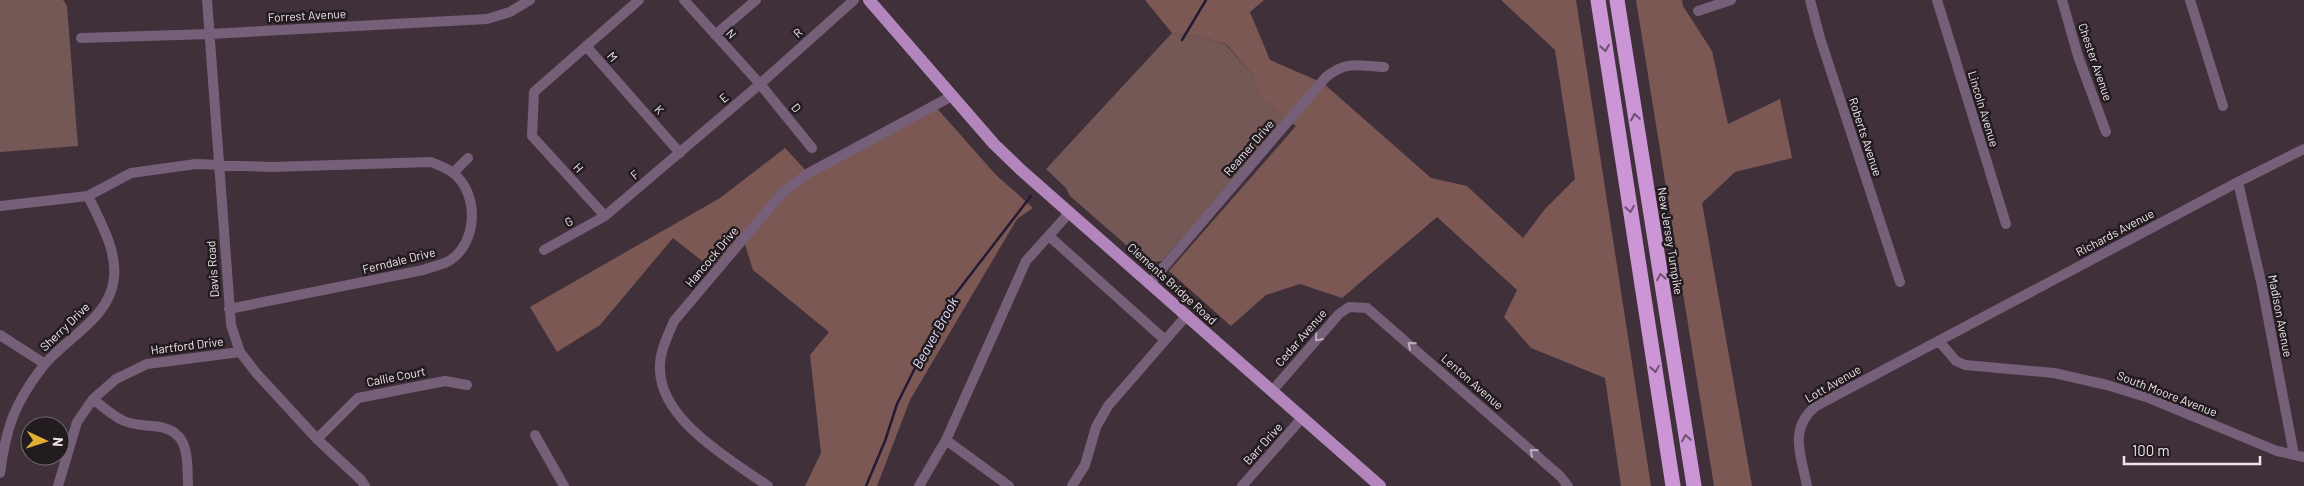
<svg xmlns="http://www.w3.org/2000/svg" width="2304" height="486" font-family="Barlow,sans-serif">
<rect width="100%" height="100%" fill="#40303a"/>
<!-- green -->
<path fill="#745856" d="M0,0H63L67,6L78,146L0,152Z
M1172,33L1201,37L1225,44L1253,75L1260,98L1286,118L1162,261L1149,262L1141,258L1070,196L1066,188L1046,169Z"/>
<!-- forest -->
<path fill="#7c5855" d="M1145,0H1264L1250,12L1270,60L1323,83L1431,178L1467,186L1523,238L1545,209L1575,179L1555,50L1501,0H1576L1651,486H1621L1605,378L1531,348L1504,317L1517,290L1437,217L1342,298L1300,284L1266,295L1231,326L1169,271L1296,126L1260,98L1253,75L1226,44L1201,37L1172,33Z
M1636,0H1682L1683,6L1712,51L1728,124L1780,99L1792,158L1735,172L1702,203L1752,486H1714Z
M935,106L996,175L1033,208L1017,219L910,400L877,486H805L821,453L810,355L829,332L753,270L742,235L711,268L673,238L600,325L557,352L530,307L720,198L785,148L811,176Z"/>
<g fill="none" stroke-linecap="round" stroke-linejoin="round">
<!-- stream -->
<path stroke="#231a33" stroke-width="2.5" d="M1182,40L1206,0
M866,486L885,441L897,404L929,340L954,296L1031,196"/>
<!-- street -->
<path stroke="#755f79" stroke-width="10" d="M207,0L231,325L240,352L257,374L317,439L361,480L365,486
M684,0L760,84L812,148
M1810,0L1820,38L1900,282
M1937,0L2006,224
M2062,0L2078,56L2106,132
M2190,0L2223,106
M1698,11L1731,0
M715,35L756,0
M81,38L210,34L487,19L510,12L530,0
M586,46L680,153
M453,173L468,158
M2238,182L2262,286L2294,455
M0,206L88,196L131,173L196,164L271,167L431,162C438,165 446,168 452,172C480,193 478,243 449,261C441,265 431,267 423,270L229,309
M605,216L532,136L534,92L639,0
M1049,236L1165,340
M544,250L605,216L760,84L854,0
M1150,283L1326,77C1347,60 1359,66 1384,67
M0,335L45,364
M1939,341L1956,361L1965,365L2054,373L2107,385L2146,397L2277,451L2304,457
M1272,391L1339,314L1349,307L1367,308L1560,476L1568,486
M93,399C102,406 112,415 122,420C131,425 142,425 152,426C190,428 187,456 188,486
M535,435L564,486
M317,439L358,398L445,381L467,385
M0,473C6,427 15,402 44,365C67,337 110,318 114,278C117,250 100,221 88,196
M58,486L77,422L93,399L116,379L147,364L240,352
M768,486C731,460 660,420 660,369C659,353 668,335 674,321L783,192L807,174L952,96
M919,486L946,440
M1009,486L946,440L1026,261L1070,212
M1072,486L1085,465L1096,427L1108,406L1187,315
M1242,486L1302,418
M1807,486C1801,455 1788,429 1816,406L2238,182L2304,149"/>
<!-- primary -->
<path stroke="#b286bc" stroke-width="12" d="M869,0L994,144L1021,170L1380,486"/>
<!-- highway -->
<path stroke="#cb95d6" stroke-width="15" d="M1598,0L1673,486
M1617,0L1694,486"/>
</g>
<!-- one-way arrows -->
<defs><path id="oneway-chevron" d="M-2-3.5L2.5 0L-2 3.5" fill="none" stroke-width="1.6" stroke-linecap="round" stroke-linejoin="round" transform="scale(1.25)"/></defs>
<g stroke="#6e5271">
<use href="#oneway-chevron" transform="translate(1605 48) rotate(81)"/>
<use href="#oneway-chevron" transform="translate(1635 117) rotate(-99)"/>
<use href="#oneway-chevron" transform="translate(1630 209) rotate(81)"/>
<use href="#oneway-chevron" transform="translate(1661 277) rotate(-99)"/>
<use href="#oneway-chevron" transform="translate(1655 369) rotate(81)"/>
<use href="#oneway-chevron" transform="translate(1686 438) rotate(-99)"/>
</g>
<g stroke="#bdaebc">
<use href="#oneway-chevron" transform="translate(1318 338) rotate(131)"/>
<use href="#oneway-chevron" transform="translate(1411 345) rotate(-140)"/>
<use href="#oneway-chevron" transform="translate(1533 452) rotate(-139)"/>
</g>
<g text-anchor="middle" stroke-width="5" stroke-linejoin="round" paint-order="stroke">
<!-- street labels -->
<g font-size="12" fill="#ede3e9" stroke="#221b1f">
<text transform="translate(307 16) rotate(-3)" y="4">Forrest Avenue</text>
<text transform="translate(798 33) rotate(-42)" y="4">R</text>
<text transform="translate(731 34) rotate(48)" y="4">N</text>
<text transform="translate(612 57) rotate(50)" y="4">M</text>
<text transform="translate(2095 62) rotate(71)" y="4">Chester Avenue</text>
<text transform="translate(724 98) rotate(-41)" y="4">E</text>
<text transform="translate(796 108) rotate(50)" y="4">D</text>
<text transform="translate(1983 109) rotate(73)" y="4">Lincoln Avenue</text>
<text transform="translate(659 110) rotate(48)" y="4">K</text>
<text transform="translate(1865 137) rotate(72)" y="4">Roberts Avenue</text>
<text transform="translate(1249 148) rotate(-49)" y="4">Reamer Drive</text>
<text transform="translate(578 168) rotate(48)" y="4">H</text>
<text transform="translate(635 175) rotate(-40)" y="4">F</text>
<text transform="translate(569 222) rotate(-29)" y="4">G</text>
<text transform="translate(2115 233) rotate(-28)" y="4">Richards Avenue</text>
<text transform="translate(1670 241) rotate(81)" y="4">New Jersey Turnpike</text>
<text transform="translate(712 257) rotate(-50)" y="4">Hancock Drive</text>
<text transform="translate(399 261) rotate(-14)" y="4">Ferndale Drive</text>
<text transform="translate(213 269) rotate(-94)" y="4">Davis Road</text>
<text transform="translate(1172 284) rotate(42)" y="4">Clements Bridge Road</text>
<text transform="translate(2280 316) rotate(79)" y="4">Madison Avenue</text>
<text transform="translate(65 327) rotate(-44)" y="4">Sherry Drive</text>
<text transform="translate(1301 338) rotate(-49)" y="4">Cedar Avenue</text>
<text transform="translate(187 346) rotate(-7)" y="4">Hartford Drive</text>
<text transform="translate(396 377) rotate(-11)" y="4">Callie Court</text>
<text transform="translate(1472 382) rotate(41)" y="4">Lenton Avenue</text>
<text transform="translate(1833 384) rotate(-30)" y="4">Lott Avenue</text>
<text transform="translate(2167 394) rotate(21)" y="4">South Moore Avenue</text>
<text transform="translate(1263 444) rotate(-48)" y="4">Barr Drive</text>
</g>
<!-- water labels -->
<g font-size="14" font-style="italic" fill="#e3d9fb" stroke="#221b1f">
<text transform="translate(935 333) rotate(-61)" y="5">Beaver Brook</text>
</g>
</g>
<!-- north arrow -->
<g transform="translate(45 441) rotate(94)"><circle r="24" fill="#221b1f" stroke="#736b70"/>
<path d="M0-4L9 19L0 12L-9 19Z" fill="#e0b034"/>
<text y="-8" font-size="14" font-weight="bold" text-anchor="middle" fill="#ede3e9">N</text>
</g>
<!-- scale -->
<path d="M2124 456v8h136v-8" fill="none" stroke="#ede3e9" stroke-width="2.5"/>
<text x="2132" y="456" font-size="15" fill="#ede3e9" stroke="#221b1f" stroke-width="4" paint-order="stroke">100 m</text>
</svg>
